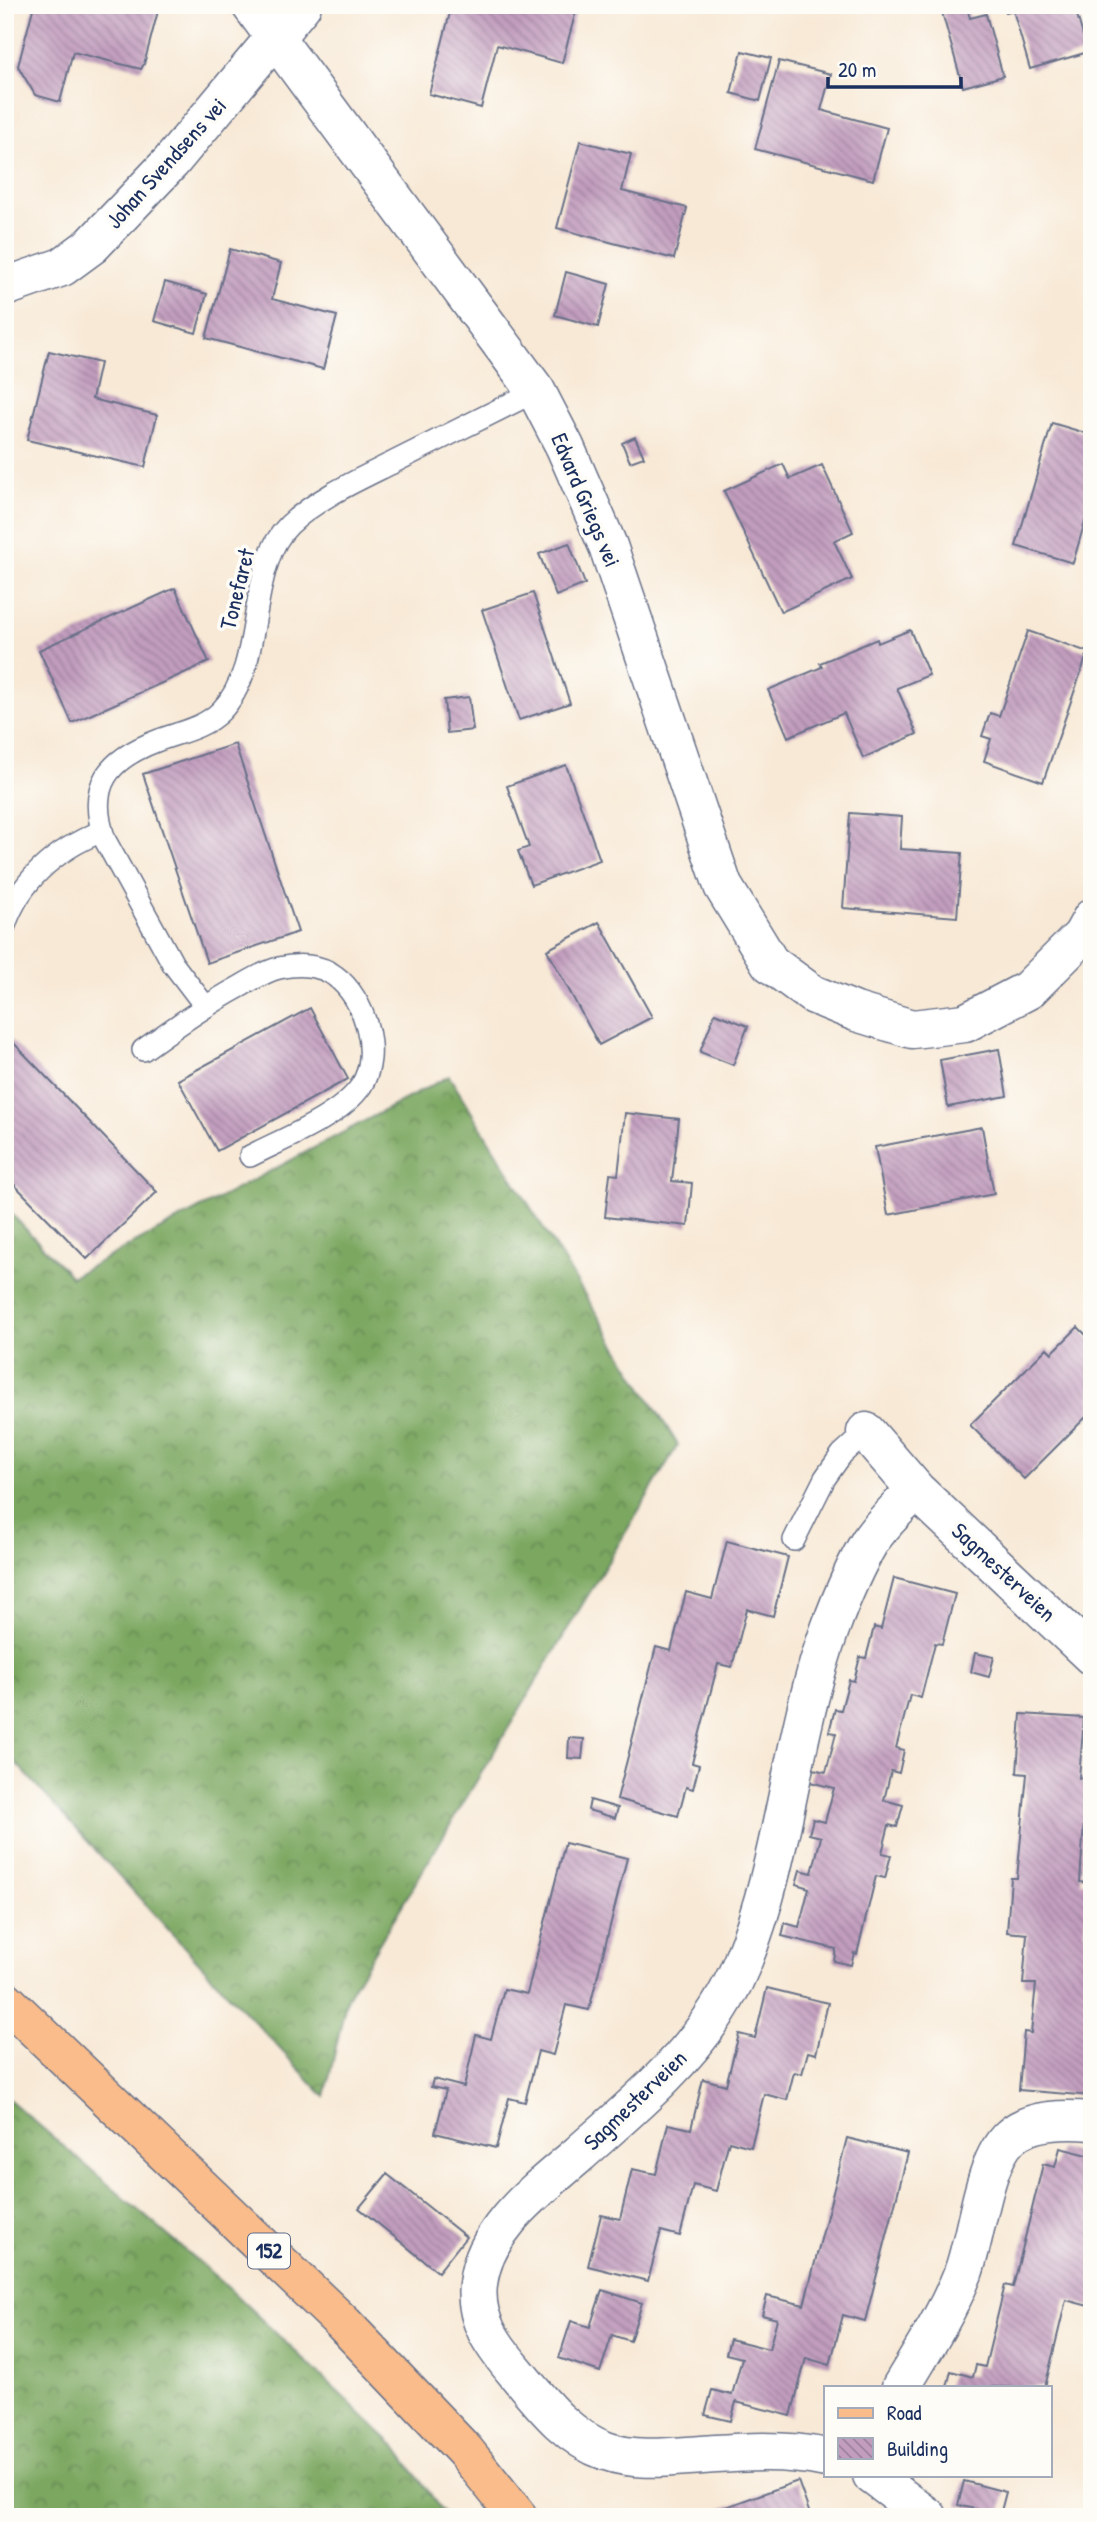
<svg xmlns="http://www.w3.org/2000/svg" width="1097" height="2522" font-family="'Patrick Hand',sans-serif">
<defs>
<pattern id="forest-crowns" width="20" height="18" patternUnits="userSpaceOnUse" patternTransform="scale(1.75)"><rect width="20" height="18" fill="#7ba760"/><path d="M2 6a3 3 0 1 1 6 0M12 15a3 3 0 1 1 6 0" fill="none" stroke="#648852"/></pattern>
<pattern id="building-back-hatch" width="6" height="6" patternUnits="userSpaceOnUse" patternTransform="scale(1.75)"><rect width="6" height="6" fill="#c29dbe"/><path d="M-1 5l2 2M0 0l6 6M5-1l2 2" fill="none" stroke="#9d809e"/></pattern>
</defs>
<rect width="100%" height="100%" fill="#fdfcf7"/>
<filter id="ink" filterUnits="userSpaceOnUse"><feTurbulence type="fractalNoise" baseFrequency=".0143" numOctaves="2"/><feDisplacementMap in="SourceGraphic" scale="14" xChannelSelector="R" yChannelSelector="G"/><feConvolveMatrix kernelMatrix="1 2 1 2 8 2 1 2 1" color-interpolation-filters="sRGB"/></filter>
<filter id="wash" filterUnits="userSpaceOnUse"><feTurbulence type="fractalNoise" baseFrequency=".00686" numOctaves="4" result="noise"/><feDisplacementMap in="SourceGraphic" scale="28" xChannelSelector="R" yChannelSelector="G"/><feGaussianBlur stdDeviation="1.57" result="paint"/><feColorMatrix in="noise" values="0 0 0 0 0 0 0 0 0 0 0 0 0 0 0 0 0 1.4 0 .05"/><feComposite in="paint" operator="in"/></filter>
<g filter="url(#wash)">
<rect width="100%" height="100%" fill="#f8e9d6"/>
<!-- forest -->
<path fill="url(#forest-crowns)" stroke="#4b6b5f" stroke-width="2" d="M449,1076L678,1445L347,1997L325,2097L188,1951L5,1751V1207L71,1277Z
M5,2096L222,2282L397,2448L446,2517H5Z"/>
<g id="blocks">
<!-- building -->
<path fill="url(#building-back-hatch)" d="M34,5H135L158,11L144,64L141,69L73,52L60,102L35,95L18,66Z
M452,5H553L576,11L562,63L497,45L481,108L429,94Z
M940,5H966L970,18L986,14L1003,76L963,87Z
M1004,5H1074L1088,52L1030,69L1013,10L1006,12Z
M742,51L771,58L760,101L731,93Z
M779,61L831,74L821,110L887,128L873,180L755,149Z
M580,141L631,154L622,191L687,208L674,259L557,228Z
M230,249L281,263L272,299L337,316L323,369L206,338Z
M566,272L609,284L598,327L555,315Z
M165,282L207,294L196,333L154,321Z
M49,351L100,363L92,399L157,415L145,467L27,440Z
M1052,423L1092,435V497L1073,563L1016,546Z
M635,437L644,457L630,462L622,443Z
M783,464L790,479L822,465L853,532L834,541L852,579L781,612L724,491Z
M569,543L585,584L556,596L539,554Z
M175,588L209,662L72,723L39,650Z
M533,593L570,703L519,720L482,610Z
M910,630L929,675L897,688L917,734L863,758L844,713L788,737L768,690L822,667L820,663L877,639L878,643Z
M1028,631L1088,652L1043,782L984,761L991,739L982,736L990,713L999,716Z
M469,697L473,730L447,733L444,700Z
M235,744L298,932L207,963L143,774Z
M566,765L600,860L531,885L518,851L529,847L507,786Z
M850,813L902,817L900,849L962,853L957,917L843,908Z
M599,922L652,1017L599,1045L547,950Z
M310,1008L348,1079L217,1151L178,1080Z
M715,1013L748,1026L733,1065L700,1052Z
M5,1034L157,1192L87,1259L5,1175Z
M999,1049L1007,1096L948,1107L940,1060Z
M625,1113L679,1119L672,1181L692,1183L688,1226L605,1217L610,1174L618,1175Z
M982,1127L994,1194L888,1215L875,1147Z
M1078,1327L1092,1341V1411L1024,1479L970,1425L1047,1348L1052,1353Z
M727,1541L788,1557L773,1616L747,1609L732,1667L718,1664L692,1763L699,1765L693,1789L686,1787L678,1816L617,1799L656,1647L671,1651L686,1592L712,1599Z
M894,1578L955,1594L942,1644L935,1643L921,1698L910,1695L896,1748L904,1750L899,1773L891,1771L884,1800L903,1805L897,1827L889,1825L882,1853L891,1855L885,1878L876,1876L857,1954L854,1953L851,1965L834,1961L836,1949L782,1936L785,1923L799,1927L809,1888L796,1884L800,1870L812,1873L821,1837L809,1834L813,1819L825,1822L834,1788L810,1782L813,1769L826,1772L836,1733L829,1732L835,1709L841,1710L849,1680L854,1681L860,1657L866,1658L874,1627L881,1629Z
M975,1653L994,1657L989,1677L971,1672Z
M1021,1714L1084,1718L1079,1778L1087,1779L1080,1882L1089,1883L1085,1935L1090,1936L1086,1989H1092V2096L1019,2090L1024,2032L1031,2033L1036,1984H1023L1027,1934L1007,1932L1011,1878H1017L1027,1774L1017,1773Z
M569,1738L584,1739L582,1759L568,1758Z
M590,1800L618,1808L615,1818L588,1810Z
M565,1843L627,1858L589,2010L566,2005L553,2055L538,2051L525,2102L509,2098L496,2148L435,2133L446,2090L431,2087L433,2079L464,2087L476,2035L491,2039L504,1989L527,1994Z
M767,1988L828,2003L816,2054L808,2052L802,2074L794,2072L787,2100L764,2094L751,2147L729,2141L716,2191L693,2185L680,2236L661,2231L648,2281L588,2266L601,2215L620,2219L632,2169L656,2174L668,2124L691,2129L703,2079L726,2085L739,2034L755,2038Z
M847,2138L908,2153L865,2321L843,2315L830,2365L806,2358L791,2416L736,2402L731,2421L705,2415L712,2390L732,2395L742,2358L726,2354L730,2339L769,2349L777,2319L762,2315L767,2296L804,2305Z
M1060,2148L1092,2156V2307L1066,2300L1045,2387H947L951,2371L973,2377L976,2365L985,2367L1005,2285L1013,2287L1043,2164L1055,2167Z
M387,2174L466,2237L438,2272L359,2208Z
M602,2290L642,2303L630,2341L612,2335L600,2372L559,2358L571,2321L590,2327Z
M798,2481L811,2517H701V2516Z
M964,2481L1006,2492L1000,2515L958,2505Z"/>
</g>
</g>
<g filter="url(#ink)">
<use href="#blocks" fill-opacity="0" stroke="#687088" stroke-width="2"/>
<g fill="none" stroke-linecap="round" stroke-linejoin="round">
<defs>
<path id="service" d="M5,925C21,879 58,849 102,831
M205,1006L173,964L105,840C86,785 108,759 159,740C181,732 204,728 221,711C257,674 251,607 268,561C272,548 280,534 289,525C319,497 358,480 394,462C441,438 489,415 536,391
M143,1050C175,1027 206,1005 241,986C253,979 266,971 279,968C297,964 320,964 335,976C365,998 382,1054 361,1086C340,1117 283,1139 250,1156
M794,1540L825,1478L842,1454L866,1432"/>
<path id="minor" d="M251,5L536,391L565,447L608,546L723,886L770,963L812,994L856,1012L912,1029L965,1023L1028,990L1082,936L1092,918
M5,287L62,267L92,245L171,162L302,5
M866,1432L916,1490L1092,1656
M901,2387C923,2350 947,2314 963,2273C977,2236 982,2163 1010,2137C1030,2118 1066,2119 1092,2121
M826,2458C785,2449 743,2452 702,2455C671,2457 636,2462 606,2451C566,2437 540,2401 514,2370C492,2344 474,2319 478,2284C484,2228 539,2189 578,2155C607,2129 637,2104 664,2076C696,2044 725,2005 742,1963C785,1858 791,1737 830,1629C841,1599 853,1569 870,1541C883,1522 900,1506 916,1490
M872,2475L928,2517"/>
<path id="primary" d="M5,2000L344,2324L465,2451L518,2517"/>
</defs>
<!-- service casing -->
<use href="#service" stroke="#687088" stroke-width="24"/>
<!-- minor casing -->
<use href="#minor" stroke="#687088" stroke-width="41"/>
<!-- primary casing -->
<use href="#primary" stroke="#687088" stroke-width="41"/>
<!-- service -->
<use href="#service" stroke="#fff" stroke-width="21"/>
<!-- minor -->
<use href="#minor" stroke="#fff" stroke-width="38"/>
<!-- primary -->
<use href="#primary" stroke="#f9bc8a" stroke-width="38"/>
</g>
</g>
<g text-anchor="middle" stroke-width="7" stroke-linejoin="round" paint-order="stroke">
<!-- shield labels -->
<rect fill="#fdfcf7" stroke="#5f6c8c" stroke-width="2" x="248" y="2233.5" width="42" height="35" rx="5"/>
<g font-size="21" font-weight="bold" fill="#1b2f5e">
<text x="269" y="2258">152</text>
</g>
<!-- street labels -->
<g font-size="23" fill="#1b2f5e" stroke="#fdfcf7">
<text transform="translate(166 163) rotate(-48)" y="8">Johan Svendsens vei</text>
<text transform="translate(586 500) rotate(67)" y="8">Edvard Griegs vei</text>
<text transform="translate(237 589) rotate(-76)" y="8">Tonefaret</text>
<text transform="translate(1004 1572) rotate(43)" y="8">Sagmesterveien</text>
<text transform="translate(635 2100) rotate(-44)" y="8">Sagmesterveien</text>
</g>
</g>
<!-- margin -->
<rect width="1097" height="2522" fill="none" stroke="#fdfcf7" stroke-width="28"/>
<!-- legend -->
<rect x="824" y="2386" width="228" height="91" fill="#fdfcf7" stroke="#a3aaba" stroke-width="2"/>
<rect x="838" y="2408" width="35" height="10" fill="#f9bc8a" stroke="#a3aaba" stroke-width="2"/>
<text x="887" y="2420" font-size="21" fill="#1b2f5e">Road</text>
<rect x="838" y="2438" width="35" height="21" fill="url(#building-back-hatch)" stroke="#a3aaba" stroke-width="2"/>
<text x="887" y="2456" font-size="21" fill="#1b2f5e">Building</text>
<!-- scale -->
<path d="M828 77v10h133v-10" fill="none" stroke="#1b2f5e" stroke-width="3.5"/>
<text x="838" y="77" font-size="21" fill="#1b2f5e" stroke="#fdfcf7" stroke-width="5" paint-order="stroke">20 m</text>
</svg>
